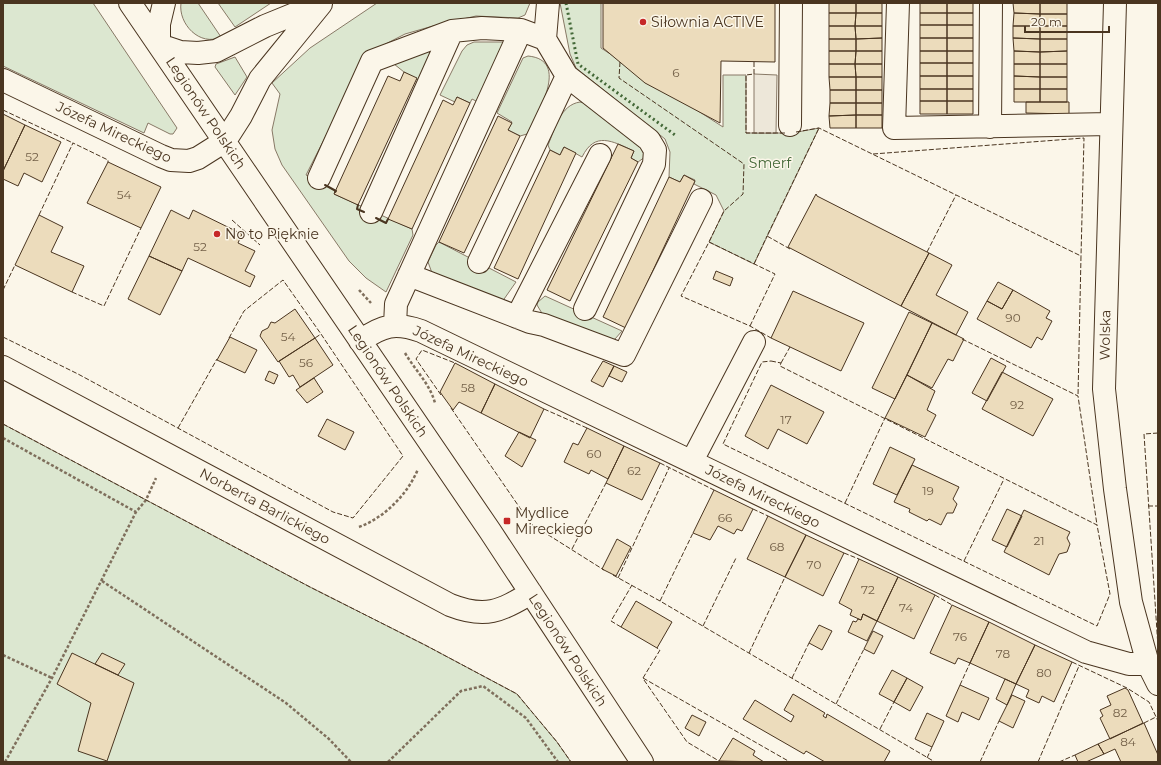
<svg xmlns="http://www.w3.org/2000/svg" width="1161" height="765" font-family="Montserrat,sans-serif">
<rect width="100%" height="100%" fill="#fbf6e9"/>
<!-- green -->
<path fill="#dce7d0" stroke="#887966" d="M3,3H93L177,128L173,134H170L148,123L144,133L3,66Z
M181,3H198L221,37C200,47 178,24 181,3Z
M218,3H271L235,27Z
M377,3H530L525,15L518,18L476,16L433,26L405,34L368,53L306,175L336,191L334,194L412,229L413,235L386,292L366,278L349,261L282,165L275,149L272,130L280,94L272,83L310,48Z
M560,3H601V48L723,127V75H746V133H792L819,128L754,264L709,242L724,211L716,195L694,184L695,180L684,175L680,182L669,177L670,152L665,139L576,68L570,54Z
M474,42H503L505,45L478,102L472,99L470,103L457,97L455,102L440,95L462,51L467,45Z
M433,49L423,83L404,72L394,64Z
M528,56C571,60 537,114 527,134L520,136L508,130L512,122L497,113L523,58Z
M235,57L247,77L235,95L215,67L216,64Z
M580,102L588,104L641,147L645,157L638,162L631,158L634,151C612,141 595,131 582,157L564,147L560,155L550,150L548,145C555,129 560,105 580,102Z
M439,242L516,282L502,302L432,273L428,262L436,245Z
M545,296L622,331L615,339L610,341L543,315L537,305L538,302Z
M3,424L310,587L425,645L517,694L557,742L571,762H3Z"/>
<!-- parking -->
<path fill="#ede7d9" stroke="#887966" d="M754,74L777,75L776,133H754Z"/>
<!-- building -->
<path fill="#ecdcbc" stroke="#4a3520" d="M603,3H775V62L721,61L720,123L645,83L603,48Z
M829,3H856V13H829Z
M856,3H882V13H856Z
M920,3H947V13H920Z
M947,3H973V13H947Z
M1013,3H1040V14L1014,13Z
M1040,3H1067V14H1040Z
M829,13H856L855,26H829Z
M856,13H882V26H855Z
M920,13H947V25H920Z
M947,13H973V25H947Z
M1014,13L1040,14V26H1013Z
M1040,14H1067V26H1040Z
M920,25H947V38H920Z
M947,25H973V38H947Z
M829,26H855L856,39H829Z
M855,26H882V38L856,39Z
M1013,26H1040V39L1013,38Z
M1040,26H1067V39H1040Z
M882,38V51H856V39Z
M920,38H947V51H920Z
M947,38H973V51H947Z
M1013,38L1040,39V52L1014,51Z
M829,39H856V51H829Z
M1040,39H1067V51L1040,52Z
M829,51H856L855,64H829Z
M856,51H882V64H855Z
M920,51H947V63H920Z
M947,51H973V63H947Z
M1014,51L1040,52V64H1014Z
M1067,51V64H1040V52Z
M920,63H947V76H920Z
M947,63H973V76H947Z
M829,64H855L856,77H829Z
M855,64H882V77H856Z
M1014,64H1040V77L1014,76Z
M1040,64H1067V77H1040Z
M404,72L417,78L358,205L334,194L388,76L400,81Z
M920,76H947V89H920Z
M947,76H973V89H947Z
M1014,76L1040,77V89H1014Z
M829,77H856V90H830Z
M856,77H882V90H856Z
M1040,77H1067V89H1040Z
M920,89H947V101H920Z
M947,89H973V101H947Z
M1014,89H1040V102H1014Z
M1040,89H1067V102H1040Z
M830,90H856V103H830Z
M856,90H882V103H856Z
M457,97L470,103L412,229L388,219L443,100L453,105Z
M920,101H947V114H920Z
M947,101H973V114H947Z
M1026,102H1069V114L1026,113Z
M830,103H856V115L829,116Z
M856,103H882V115H856Z
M3,114L25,125L3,171Z
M856,115V128H830L829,116Z
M856,115H882V128H856Z
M498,116L512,123L508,130L520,136L464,253L439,242Z
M25,125L61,142L42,182L24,173L18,186L3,179V171Z
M618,144L634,151L631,158L638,162L570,301L547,290Z
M564,147L576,153L518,279L494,268L550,150L560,155Z
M108,162L161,187L141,228L87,203Z
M684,175L695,181L626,328L603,317L669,177L680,182Z
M816,194L817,196L929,253L901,306L788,247Z
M171,210L189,219L193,210L242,234L238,243L255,251L245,271L255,276L250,287L188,258L182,271L149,256Z
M39,215L63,227L51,252L84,266L72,292L15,265Z
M929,253L952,265L936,295L968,312L956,335L901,306Z
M149,256L182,271L160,315L128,299Z
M716,271L733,278L730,286L713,279Z
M998,282L1013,290L1002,309L987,301Z
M1013,290L1050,311L1046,318L1052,321L1042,340L1037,337L1031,348L977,319L987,301L1002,309Z
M793,291L864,323L841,371L771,338Z
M295,309L315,338L278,362L260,336L262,331L268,328L271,322L275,323Z
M909,312L932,323L895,399L872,388Z
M932,323L964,339L953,361L948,359L932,388L907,375Z
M230,337L257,350L245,373L217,360Z
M315,338L333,365L300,387L293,375L289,377L279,361Z
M991,358L1006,366L987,401L972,393Z
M603,361L614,366L603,387L591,381Z
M455,363L495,384L481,413L459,402L453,410L440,392Z
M614,366L627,372L622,382L609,376Z
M269,371L278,375L274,384L265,380Z
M1002,372L1053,399L1033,436L982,409Z
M907,375L935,391L927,410L936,415L925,437L885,418Z
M314,378L323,392L307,403L296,390Z
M495,384L544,409L530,438L481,413Z
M771,385L824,412L807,444L778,429L768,449L745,436Z
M327,419L354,432L345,450L318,436Z
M587,428L624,446L608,479L591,470L589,474L564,462L573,443L578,445Z
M519,432L536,440L522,467L505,456Z
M624,446L660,463L642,500L606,483Z
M890,447L915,459L897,495L873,484Z
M912,465L959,487L953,499L957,504L953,513H947L941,525L929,519L927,521L909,512L910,509L894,502Z
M714,490L753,509L742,531L737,529L734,534L718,526L710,540L693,533Z
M1007,509L1022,516L1007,547L992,540Z
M1024,510L1070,532L1067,538L1070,544L1067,552L1059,554L1049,575L1004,552Z
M768,516L806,535L785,577L747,559Z
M806,535L844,553L823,596L785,577Z
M617,539L631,547L616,576L602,569Z
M859,559L898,577L877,621L863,614L861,620L850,615L852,610L839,603Z
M898,577L935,595L914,639L877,621Z
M636,601L672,622L657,648L621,627Z
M952,605L989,622L970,663L958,658L955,664L930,653Z
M863,614L877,621L867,641L848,632L853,621L856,622L858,619L861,620Z
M989,622L1035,645L1016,684L970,663Z
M819,625L832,631L822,650L809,643Z
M873,631L883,636L874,654L864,649Z
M1035,645L1072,662L1054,702L1042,696L1039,703L1026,697L1029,690L1016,684Z
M72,653L134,683L107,761L78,751L91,703L57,684Z
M102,653L125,664L118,675L95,664Z
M892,670L907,678L894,702L879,694Z
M907,678L923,687L910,711L894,702Z
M1005,679L1016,684L1007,705L996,699Z
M960,685L989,698L979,720L962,712L958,722L946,716Z
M1125,688L1128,690L1143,723L1110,739L1100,718L1103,716L1100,710L1111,705L1107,696Z
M793,694L825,713L823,716L826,718L827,714L890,751L884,762H825L806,751L804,754L743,719L755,700L791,722L794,716L784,710Z
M1012,695L1025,701L1013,728L999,721Z
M927,713L944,721L932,747L915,739Z
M692,715L706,722L699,736L685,728Z
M1144,723L1158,755V762H1121L1115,749L1104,754L1098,744Z
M733,738L755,751L753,755L764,762L719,761Z
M1098,744L1104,754L1086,762H1078L1075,755Z"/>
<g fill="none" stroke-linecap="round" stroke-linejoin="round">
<defs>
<path id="minor" d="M130,3L490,531L642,762
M898,3L894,128L1110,124
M1115,3L1104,389L1115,489L1131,602L1148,664L1158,684
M545,39L548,3
M159,45L180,52L198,53L216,51L265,26L319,4
M159,45V24L164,3
M3,80L161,156L171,160L189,161L198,158L225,141L241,116L260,79L321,4
M790,125L791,3
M990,127L991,3
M319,178L372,61L452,31L482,28L521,30L545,39L567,76L649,140L655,150L654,164L585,309
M371,212L452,31
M479,262L567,76
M409,275L530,322L544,325L624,355L701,200
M517,317L600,155
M395,325L396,304L521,30
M360,341C383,325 395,322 421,331L1086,652L1129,664H1148
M3,367L450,605C486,619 500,611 531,593
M692,461L754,342"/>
</defs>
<!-- minor casing -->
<use href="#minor" stroke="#4a3520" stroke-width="24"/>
<!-- path -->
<path stroke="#7f6f5c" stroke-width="2.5" stroke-dasharray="3 2" stroke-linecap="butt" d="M359,290L371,303
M405,353C415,370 430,384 435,403
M3,438L136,512
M359,527C384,518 408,494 418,469
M102,581L286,703L329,739L351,762
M3,655L52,678
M5,762L52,678L136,512L146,500L156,478
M388,762L461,691L483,686L526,718L558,762"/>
<!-- minor -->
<use href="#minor" stroke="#fbf6e9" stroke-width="22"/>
<!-- hedge -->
<path stroke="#436837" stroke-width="3" stroke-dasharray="2 3" stroke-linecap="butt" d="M566,3L578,64L675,135"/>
<!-- fence -->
<path stroke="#4a3520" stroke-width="1" stroke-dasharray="5 2" stroke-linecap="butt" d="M620,62L619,78L744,164L743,194L724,211L709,242
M754,62V74L746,75V133H786
M3,110L73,143
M796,132L819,128L1081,256L1078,396
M873,154L1084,138L1081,256
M39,215L73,143L108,160V162
M232,220L260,245
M790,249L767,236L819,128
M927,252L956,195
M754,264L767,236
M3,290L15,265
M72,292L104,306L141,228
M750,326L775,274L709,242L681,296L750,326L771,338
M3,337L78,374L333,512L353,518L403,456L321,334L315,338
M229,338L244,311L283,280L321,334
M962,339L1078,396L1097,525
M771,361L781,363L780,366L1097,525L1110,594L1097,626L723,444L762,362Z
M781,363L790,347
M441,395L416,359L422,350L455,363
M451,408L531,524L604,570
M544,409L587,428
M3,424L310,587L425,645L517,694L557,742L571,762
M178,428L217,359
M1158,433L1144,434L1158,647
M660,463L714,490
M845,503L885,418
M1148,506H1158
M753,509L768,516
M572,549L606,483
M844,553L859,559
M964,561L1004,479
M613,575L660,601L935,762
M618,578L669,468
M935,595L952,605
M660,601L693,533
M703,626L736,558
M621,627L611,621L632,585
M749,653L785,577
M1072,662L1127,688L1149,702L1158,721
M643,678L790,762
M643,678L660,650L657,648
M792,678L809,643
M644,680L687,742L719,761
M960,685L970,663
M836,704L864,649
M1144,723L1156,717
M880,729L894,702
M927,758L932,747
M980,762L999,721
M1038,762L1079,666
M1059,762L1075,755"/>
<!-- wall -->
<path stroke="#4a3520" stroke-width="2" d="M325,185L336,191L335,192
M358,205L357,209L364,212
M376,218L386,223L388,219"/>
</g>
<!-- markers -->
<g fill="#c62828" stroke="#fbf6e9" stroke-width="1.5">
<circle cx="643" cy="22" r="4"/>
<circle cx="217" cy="234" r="4"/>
<rect x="503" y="517" width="8" height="8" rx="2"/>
</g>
<g text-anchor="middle" stroke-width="3" stroke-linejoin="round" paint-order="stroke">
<!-- number labels -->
<g font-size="12" fill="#725f47">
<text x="676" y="77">6</text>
<text x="32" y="161">52</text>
<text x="124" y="199">54</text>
<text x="200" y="251">52</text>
<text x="1013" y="322">90</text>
<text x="288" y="341">54</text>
<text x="306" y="367">56</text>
<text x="468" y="392">58</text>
<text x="1017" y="409">92</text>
<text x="786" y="424">17</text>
<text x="594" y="458">60</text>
<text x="634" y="475">62</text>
<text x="928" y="495">19</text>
<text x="725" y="522">66</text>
<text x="1039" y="545">21</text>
<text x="777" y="551">68</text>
<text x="814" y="569">70</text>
<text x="868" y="594">72</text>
<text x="906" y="612">74</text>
<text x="960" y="641">76</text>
<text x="1003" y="658">78</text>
<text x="1044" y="677">80</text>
<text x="1120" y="717">82</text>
<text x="1128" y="746">84</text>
</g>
<!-- poi labels -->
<g font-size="14" fill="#4a3520" stroke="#fbf6e9" text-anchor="start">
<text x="651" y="27">Siłownia ACTIVE</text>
<text x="225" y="239">No to Pięknie</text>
<text x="515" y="518">Mydlice<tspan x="515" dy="16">Mireckiego</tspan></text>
</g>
<!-- street labels -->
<g font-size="14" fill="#4a3520" stroke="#fbf6e9">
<text transform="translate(206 113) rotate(56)" y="5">Legionów Polskich</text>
<text transform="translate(114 132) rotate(25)" y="5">Józefa Mireckiego</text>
<text transform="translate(1105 335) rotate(-89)" y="5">Wolska</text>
<text transform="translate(471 356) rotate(25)" y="5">Józefa Mireckiego</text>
<text transform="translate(388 381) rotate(56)" y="5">Legionów Polskich</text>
<text transform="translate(763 496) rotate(26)" y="5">Józefa Mireckiego</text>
<text transform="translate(265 506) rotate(28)" y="5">Norberta Barlickiego</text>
<text transform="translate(568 650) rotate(57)" y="5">Legionów Polskich</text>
</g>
<!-- park labels -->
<g font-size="14" fill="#436837" stroke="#fbf6e9">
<text x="770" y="168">Smerf</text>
</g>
</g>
<!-- border -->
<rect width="1161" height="765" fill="none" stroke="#4a3520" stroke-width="8"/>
<!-- scale -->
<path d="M1025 26v6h84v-6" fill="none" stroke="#4a3520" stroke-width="2"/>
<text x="1031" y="26" font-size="12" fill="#4a3520" stroke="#fbf6e9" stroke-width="3" paint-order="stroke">20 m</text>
</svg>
